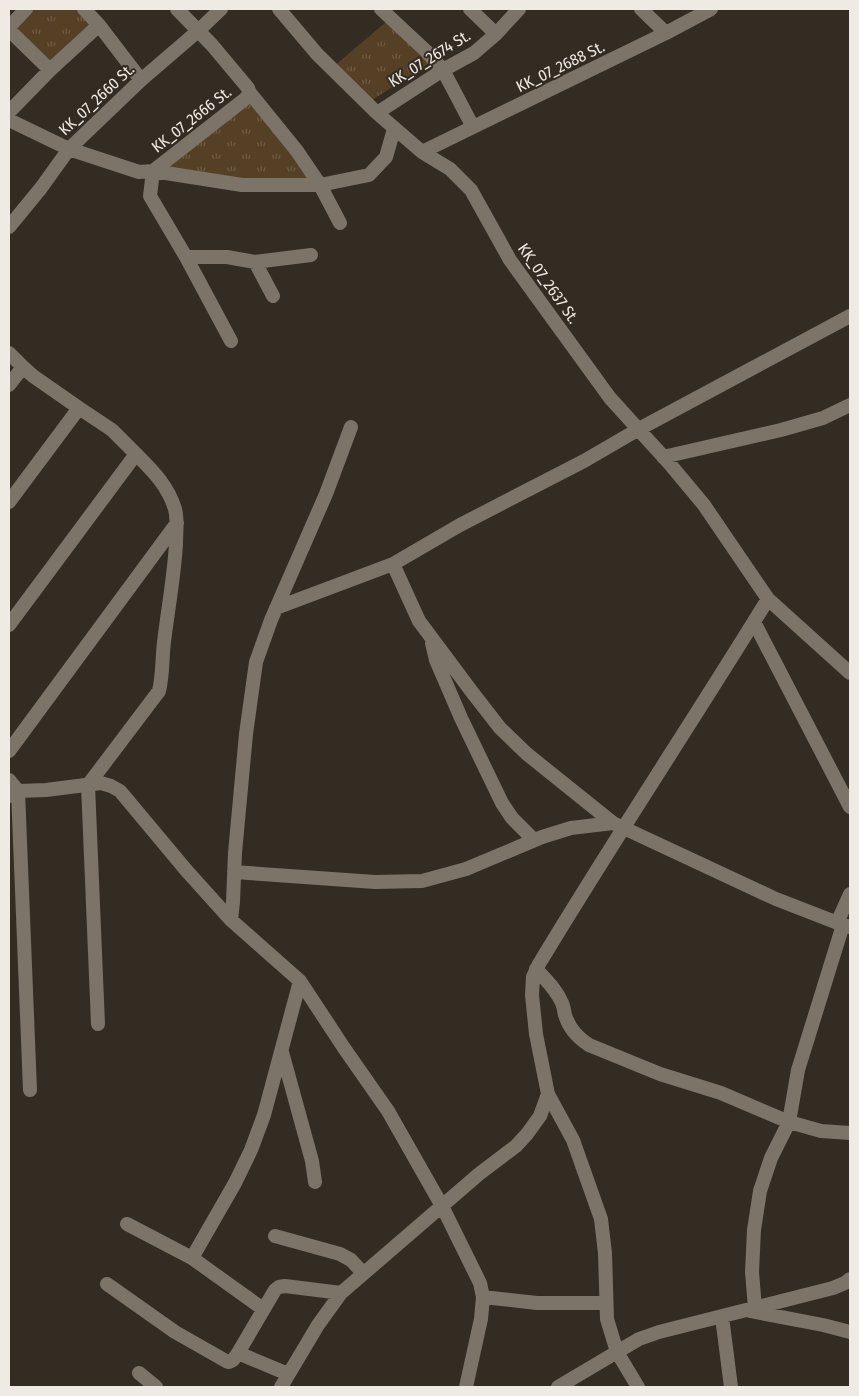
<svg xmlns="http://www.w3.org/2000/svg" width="859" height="1396" font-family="'Fira Sans Condensed',sans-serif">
<defs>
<pattern id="park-tufts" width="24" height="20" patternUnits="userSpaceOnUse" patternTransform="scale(1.25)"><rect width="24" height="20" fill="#554026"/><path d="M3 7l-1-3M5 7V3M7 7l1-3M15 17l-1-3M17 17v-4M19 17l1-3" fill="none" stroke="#6e5c45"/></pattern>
</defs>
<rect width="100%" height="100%" fill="#332c23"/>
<!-- park -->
<path fill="url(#park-tufts)" d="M26,9H84L99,25L50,70L9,30Z
M392,17L434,60L366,104L333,67Z
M250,93L320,185L153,171Z"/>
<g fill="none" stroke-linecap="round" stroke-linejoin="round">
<!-- minor -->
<path stroke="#7c7369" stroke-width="14" d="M84,9L99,25L141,80
M177,9L212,45L248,88L250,93L297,151L320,185L340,223
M279,9L317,54L377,113L422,152L450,169L471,190L510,260L610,398L669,463L704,505L768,599L850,673
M381,9L426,51L443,70L473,127
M470,9L496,34
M641,9L666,33
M9,27L26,9
M9,30L50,70
M9,112L50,70L99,25
M377,113L443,70L474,53L496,34L519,9
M9,120L69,149L139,172L153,171L245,99L250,93
M422,152L666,33L711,9
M9,227L41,188L69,149L141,80L198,31L221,9
M186,257H227L255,262L311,255
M255,262L273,296
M231,341L186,257L150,196L153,171L242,185H320L369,175L386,157L394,129
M9,353L23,367
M9,385L23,367L33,376L79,408
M351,427L326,494L271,620L256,662L246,734L235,853L233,902L231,920L300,981L344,1048L388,1111L442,1206L480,1283L483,1297L481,1319L466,1387
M663,457L781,430L823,418L850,405
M9,502L79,408L112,430L136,454L9,625
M393,564L419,621L472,692L500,728L527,754L613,823L776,899L843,925L850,927
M276,608L393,564L460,525L584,461L639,429L850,316
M754,622L850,807
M432,643L436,660L461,718L502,803L512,818L534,840
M9,751L177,523
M9,780L18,791L30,1090
M9,796L18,791L46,790L101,783L111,786L120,791L186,870L231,920
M234,872L375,882L422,881L466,869L542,837L571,828L613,823
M837,923L850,894
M536,969C546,980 557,990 562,1003C564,1007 564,1011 565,1015C569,1028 578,1038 589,1045L660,1074L721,1093L789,1122L821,1131L850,1133
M98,1024L88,785L159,691C163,675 162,658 164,642C168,609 174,577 176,544C176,532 178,521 175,509C168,486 153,471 136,454
M282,1052L312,1161L315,1182
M127,1224L192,1258L263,1309
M275,1236L340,1254L351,1260L363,1273
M192,1258L235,1183L251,1150L264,1115L300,981
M107,1284L175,1332L226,1361L229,1362L233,1360L238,1353L275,1290L279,1287L285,1286L341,1293
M483,1297L537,1303H606
M755,1308L752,1272L754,1230L760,1191L771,1158L789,1122L798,1070L843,925
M750,1311L823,1325L850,1332
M722,1317L731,1387
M238,1353L288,1374
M139,1373L156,1387
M281,1387L318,1325L341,1293L479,1174L516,1146L527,1134L540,1116L548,1094
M558,1387L639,1339L659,1332L833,1288L845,1283L850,1279
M638,1387L617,1352L607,1319L605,1253L601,1219L573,1140L548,1094L536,1034L532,995L533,977L539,964C613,841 693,721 768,599"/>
</g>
<g text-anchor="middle" stroke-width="4" stroke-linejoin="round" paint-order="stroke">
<!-- street labels -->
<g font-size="16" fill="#efeae4" stroke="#332c23">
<text transform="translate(429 58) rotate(-32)" y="6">KK_07_2674 St.</text>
<text transform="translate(560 66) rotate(-26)" y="6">KK_07_2688 St.</text>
<text transform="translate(96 99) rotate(-43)" y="6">KK_07_2660 St.</text>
<text transform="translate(191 119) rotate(-38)" y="6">KK_07_2666 St.</text>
<text transform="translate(549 283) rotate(55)" y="6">KK_07_2637 St.</text>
</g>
</g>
<!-- border -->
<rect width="859" height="1396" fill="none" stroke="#efeae4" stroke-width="20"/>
</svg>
